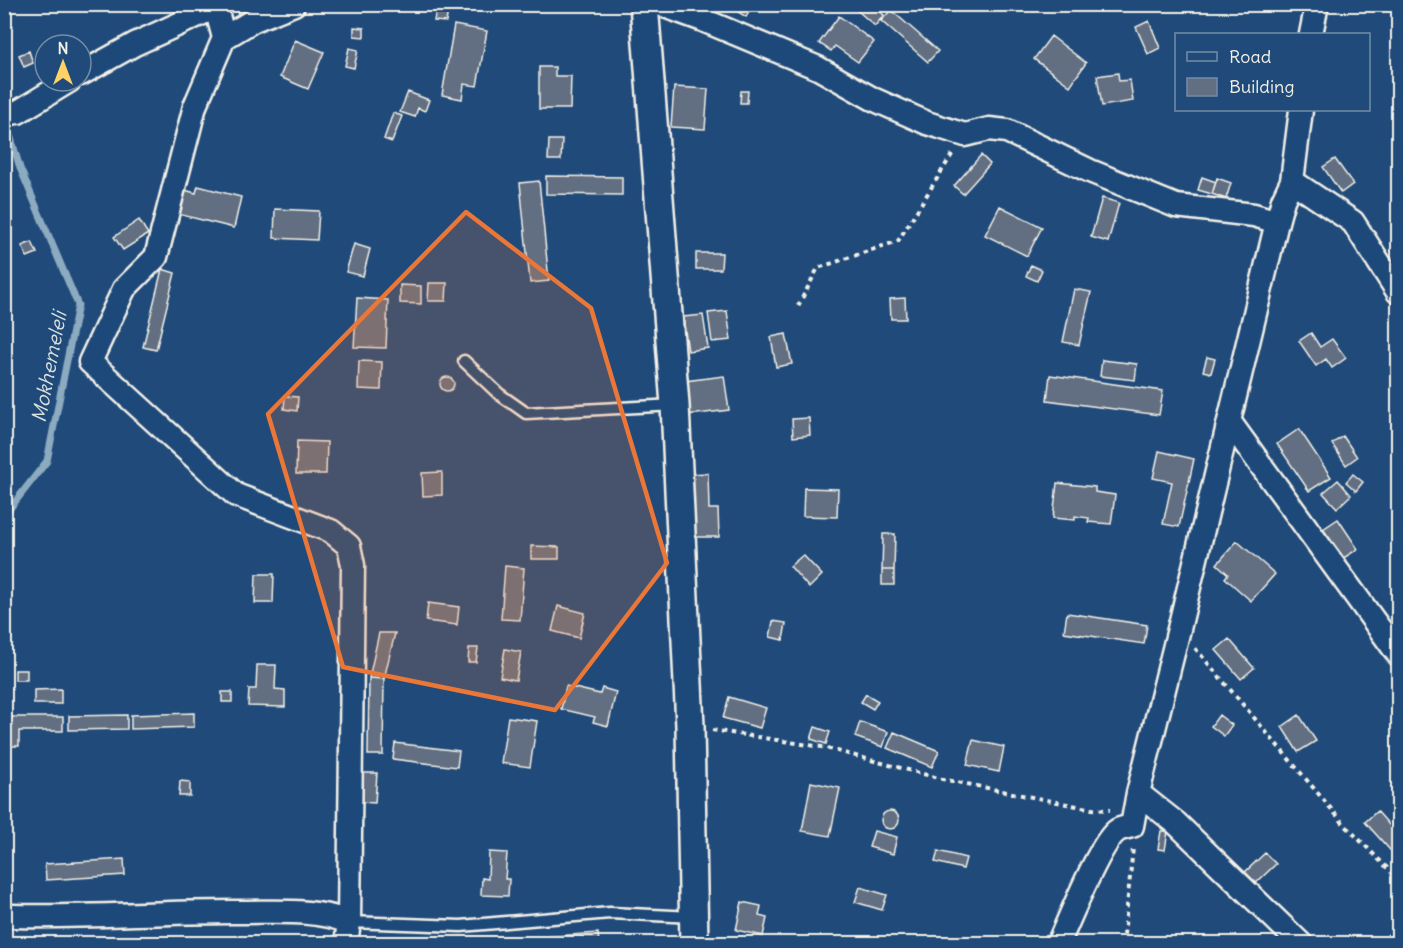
<svg xmlns="http://www.w3.org/2000/svg" width="1403" height="948" font-family="Delius,sans-serif">
<rect width="100%" height="100%" fill="#1f4a7a"/>
<filter id="ink" filterUnits="userSpaceOnUse"><feTurbulence type="fractalNoise" baseFrequency=".0167" numOctaves="2"/><feDisplacementMap in="SourceGraphic" scale="12" xChannelSelector="R" yChannelSelector="G"/><feConvolveMatrix kernelMatrix="1 2 1 2 8 2 1 2 1" color-interpolation-filters="sRGB"/></filter>
<g filter="url(#ink)">
<g fill="none" stroke-linecap="round" stroke-linejoin="round">
<!-- stream -->
<path stroke="#8dabc0" stroke-width="7" d="M4,516L47,461L78,305L20,168L5,118"/>
</g>
<!-- building -->
<path fill="#626e81" stroke="#f4f1e8" stroke-width="1.5" d="M235,4H251L253,10L238,14Z
M437,4L449,5L446,22L434,21Z
M726,4H754L746,17Z
M850,4H872L884,15L875,26Z
M891,10L938,51L928,62L881,21Z
M839,16L874,42L858,62L835,46L831,51L819,43Z
M1149,21L1160,48L1148,54L1136,27Z
M454,25L487,31L477,86L464,84L462,99L442,95Z
M354,27L364,28V37L354,36Z
M1051,36L1086,63L1070,86L1034,59Z
M295,40L324,52L308,89L280,77Z
M349,48L358,50L354,68L345,66Z
M29,51L33,63L24,67L19,55Z
M539,67H555V76H571L570,109H539Z
M1118,73L1119,81L1130,80L1133,101L1102,106L1097,76Z
M674,87L708,89L705,129L671,127Z
M741,91H748L747,103H740Z
M408,92L429,100L425,111L418,108L415,117L400,112Z
M393,113L402,116L392,142L384,139Z
M549,140H562L561,160H548Z
M981,155L990,164L963,194L954,186Z
M1335,159L1353,184L1341,193L1323,167Z
M546,176L622,177V195L546,194Z
M1202,177L1216,182L1212,194L1198,190Z
M1217,178L1231,183L1226,199L1212,194Z
M539,181L549,281L530,283L520,183Z
M198,186L241,197L234,228L178,214L184,190L196,193Z
M1102,198L1119,203L1108,242L1091,237Z
M1000,206L1042,227L1027,256L985,235Z
M275,209L319,211L317,240L274,238Z
M139,220L148,234L123,250L114,237Z
M32,242L37,253L27,257L22,246Z
M354,244L370,249L363,276L346,272Z
M696,253H722L721,269H696Z
M1031,265L1042,270L1037,281L1026,276Z
M162,269L175,273L156,350L143,347Z
M429,283H447L446,301H428Z
M400,285L421,286V304L400,303Z
M1074,289L1091,292L1079,345L1063,342Z
M357,298L388,300L386,348L354,347Z
M905,298L906,319H891L890,299Z
M727,311L731,340L712,342L708,313Z
M703,315L708,348L688,351L683,317Z
M1311,333L1320,347L1332,339L1346,358L1332,368L1326,359L1316,366L1299,341Z
M786,334L792,364L776,367L771,337Z
M1207,357L1215,359L1211,373L1203,371Z
M1102,360L1137,364L1135,380L1100,376Z
M359,361L382,362L381,390L358,389Z
M1050,375L1163,391L1159,415L1047,400Z
M724,376L729,410L690,415L685,381Z
M440 384a7 7 0 1 1 14 0a7 7 0 1 1-14 0Z
M285,396L298,397L297,411L284,409Z
M809,418L810,435L793,437L792,419Z
M1299,429L1331,477L1309,491L1277,444Z
M1343,436L1357,457L1346,465L1332,444Z
M297,441L327,442L326,474H296Z
M1159,451L1194,459L1179,527L1163,524L1172,482L1153,478Z
M442,472V495L423,496L422,473Z
M708,473L709,509H718L719,537H691L690,474Z
M1353,474L1363,482L1356,491L1346,482Z
M1338,480L1351,495L1337,508L1323,493Z
M1057,483L1095,487V492L1115,495L1111,524L1088,522L1089,518L1075,516V520L1053,518Z
M804,488L838,489L837,517L803,516Z
M1338,519L1358,549L1342,559L1323,529Z
M883,534H895L894,570H882Z
M1237,541L1275,574L1251,601L1225,578L1228,574L1217,564Z
M531,546L559,547V559H531Z
M803,555L822,575L809,588L790,566Z
M505,566L524,568L520,620L501,619Z
M882,570H894V585H882Z
M256,574H274L273,603H255Z
M8,603L11,623L4,624V604Z
M428,603L459,607L457,625L426,621Z
M558,606L585,613L579,638L552,631Z
M1067,613L1147,625L1144,644L1064,632Z
M773,621L786,623L783,640L770,637Z
M379,633H395L384,679L369,678Z
M1229,639L1254,668L1241,679L1216,650Z
M469,648H478L476,662H468Z
M505,649L521,652L516,680L500,677Z
M257,665H276L275,689L285,690V707L248,706L249,689H256Z
M15,670H27V680H15Z
M369,678L384,679L383,755H368Z
M566,686L600,694L602,688L616,692L608,726L593,722L595,717L561,709Z
M61,689V704H34V690Z
M222,692H232V702H222Z
M866,694L878,701L873,709L861,702Z
M729,697L766,708L760,728L723,718Z
M194,713V727L131,729V715Z
M127,715V729L69,730V716Z
M1219,715L1232,725L1224,736L1211,726Z
M1299,715L1316,741L1298,752L1282,727Z
M5,717H63V731H19V746H6Z
M508,717L537,721L530,767L501,763Z
M860,722L888,732L883,747L855,737Z
M815,727L830,732L826,744L811,739Z
M894,732L939,751L932,767L887,748Z
M973,740L1004,747L999,772L967,765Z
M395,743L459,751L457,767L393,759Z
M361,773H377L375,803L360,802Z
M180,781L190,782V796H179Z
M811,782L840,788L830,836L802,831Z
M1377,811L1398,835V859L1365,822Z
M881 820a9 9 0 1 1 18 0a9 9 0 1 1-18 0Z
M874,831L897,837L893,854L869,847Z
M1161,831H1168L1165,850L1158,849Z
M938,851L966,858L963,869L935,862Z
M489,852L507,853L505,879H509L508,896L481,895L482,878L488,879Z
M1265,853L1276,864L1256,883L1245,872Z
M124,859L125,875L46,880L45,864Z
M860,887L887,895L882,910L855,902Z
M742,902L761,906L759,916L767,918L763,936L736,930Z
M1395,927L1398,930V944H1389L1384,939Z
M598,933L599,944H543V937Z"/>
<g fill="none" stroke-linecap="round" stroke-linejoin="round">
<defs>
<path id="service" d="M464,361L499,394L526,413L675,405
M349,922L461,926L610,913L694,917"/>
<path id="minor" d="M215,4L224,38L195,106L156,257L124,289L90,362L236,495L331,531L349,546L353,565L349,922L346,944
M659,4L703,20L818,68L873,99L927,123L965,135L989,129L1007,131L1090,171L1176,206L1254,215L1277,222
M1311,34L1317,4
M224,38L254,20L294,4
M81,74L135,44L216,7
M4,114L18,112L69,81
M1292,181L1353,222L1398,292
M1229,421L1398,654
M1138,793L1176,823L1301,944
M13,916C90,918 167,911 244,912C279,912 316,909 349,922
M1058,944C1069,921 1100,841 1118,830C1122,828 1128,827 1132,826L1138,793L1179,629L1277,222L1283,200L1292,181L1301,110"/>
<path id="tertiary" d="M644,4L675,405L690,726L694,944"/>
</defs>
<!-- service casing -->
<use href="#service" stroke="#f4f1e8" stroke-width="15"/>
<!-- minor casing -->
<use href="#minor" stroke="#f4f1e8" stroke-width="27"/>
<!-- tertiary casing -->
<use href="#tertiary" stroke="#f4f1e8" stroke-width="32"/>
<!-- path -->
<path stroke="#f4f1e8" stroke-width="4" stroke-dasharray="4.5 4.5" stroke-linecap="butt" d="M798,306L818,268L898,241L953,153
M1195,648L1344,824L1398,879
M712,730L822,747L942,779L1092,809L1110,810
M1123,944L1133,848"/>
<!-- service -->
<use href="#service" stroke="#1f4a7a" stroke-width="10"/>
<!-- minor -->
<use href="#minor" stroke="#1f4a7a" stroke-width="22"/>
<!-- tertiary -->
<use href="#tertiary" stroke="#1f4a7a" stroke-width="27"/>
</g>
</g>
<!-- marked area -->
<path fill="#ea7738" fill-opacity="0.2" stroke="#ea7738" stroke-width="4.5" stroke-linejoin="round" d="M466,212L591,308L667,563L555,710L343,667L268,414Z"/>
<g text-anchor="middle" stroke-width="4.5" stroke-linejoin="round" paint-order="stroke">
<!-- water labels -->
<g font-size="20" font-style="italic" fill="#dae0de" stroke="#1f4a7a">
<text transform="translate(49 367) rotate(-79)" y="7">Mokhemeleli</text>
</g>
</g>
<!-- margin -->
<rect width="1403" height="948" fill="none" stroke="#1f4a7a" stroke-width="24"/>
<rect x="12" y="12" width="1379" height="924" fill="none" stroke="#f4f1e8" stroke-width="2" filter="url(#ink)"/>
<!-- legend -->
<rect x="1175" y="33" width="195" height="78" fill="#1f4a7a" stroke="#748da6" stroke-width="1.5"/>
<rect x="1187" y="52" width="30" height="9" fill="#1f4a7a" stroke="#748da6" stroke-width="1.5"/>
<text x="1229" y="63" font-size="18" fill="#f4f1e8">Road</text>
<rect x="1187" y="78" width="30" height="18" fill="#626e81" stroke="#748da6" stroke-width="1.5"/>
<text x="1229" y="93" font-size="18" fill="#f4f1e8">Building</text>
<!-- north arrow -->
<g transform="translate(63 63)"><circle r="28" fill="#1f4a7a" stroke="#748da6" stroke-width="1.5"/>
<path d="M0-4.5L10 22L0 15L-10 22Z" fill="#ffd166"/>
<text y="-9" font-size="16" font-weight="bold" text-anchor="middle" fill="#f4f1e8">N</text>
</g>
</svg>
